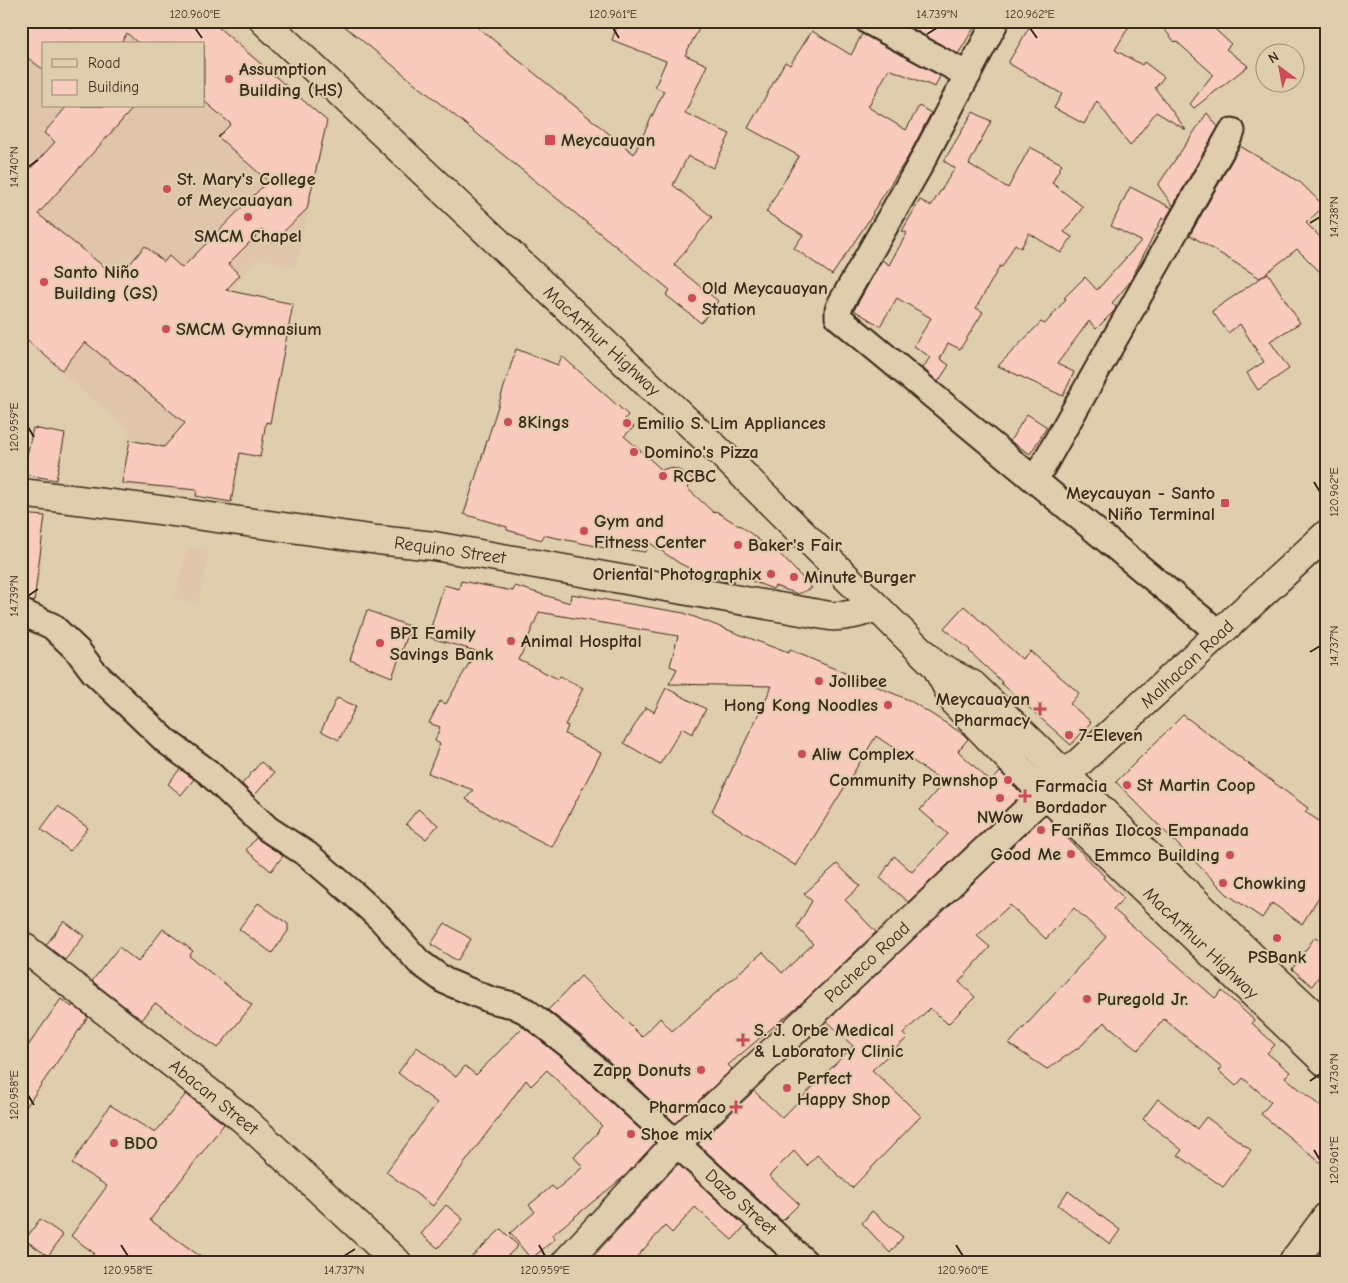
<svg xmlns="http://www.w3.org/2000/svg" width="1348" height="1283" font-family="'Comic Neue',sans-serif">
<rect width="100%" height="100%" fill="#dfceab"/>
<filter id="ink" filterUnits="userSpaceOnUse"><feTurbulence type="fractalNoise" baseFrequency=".02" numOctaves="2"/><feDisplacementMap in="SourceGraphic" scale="10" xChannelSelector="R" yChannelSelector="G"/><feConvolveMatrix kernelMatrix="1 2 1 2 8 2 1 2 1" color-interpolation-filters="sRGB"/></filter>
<g filter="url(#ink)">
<!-- built -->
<path fill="#dfc6aa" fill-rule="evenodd" d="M21,21H218L327,121L296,268L258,258L223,298L230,309L192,493L118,485L130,431L21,338ZM44,44H204V106H44Z
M187,547L210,551L198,604L175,599Z"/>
<!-- building -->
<path fill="#f8cbbc" stroke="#3b2a1e" d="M21,21H62L72,29L78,21H211L327,121L307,209L273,242L262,230L228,264L240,275L226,290L293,304L270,423L266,422L260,457L240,453L231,502L196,496L197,490L122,483L130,440L164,447L185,423L85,342L62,370L21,335V179L55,142L44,133L67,106H135L38,214L118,278L145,246L164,262L169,256L182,268L268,181L218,137L231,124L204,101V44H139L127,33L120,44H44V70L21,53Z
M338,21H470L634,154L664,91L655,87L666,61L612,40L619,21H703L685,55L707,65L685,113L730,134L713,168L688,156L673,185L712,217L674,265L718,301L701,323L666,295L670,290Z
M899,21H978L958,54Z
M1033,21H1132L1115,50L1142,65L1144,62L1164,77L1155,88L1186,130L1156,112L1130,146L1097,101L1084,124L1054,108L1062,94L1008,63Z
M1157,21H1206L1231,44L1226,49L1248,66L1194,108L1190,104L1213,74L1176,41L1175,42Z
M812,31L851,55L862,34L940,76L935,87L889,69L868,107L906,130L919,106L931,113L908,157L872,213L873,214L832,275L794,248L803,235L766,212L799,156L748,128L785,62L790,65Z
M973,112L991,121L969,164L1008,188L1030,147L1062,164L1052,183L1083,207L1064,232L1072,237L1061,253L1029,233L1021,248L1015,244L1002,267L1000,266L976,308L983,312L960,349L948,343L940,359L949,365L938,382L923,368L930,357L914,346L931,318L897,298L880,326L854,310L882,260L889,265L907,233L902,231L920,200L931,206L955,168L944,161Z
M1207,113L1218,127L1173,206L1158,185Z
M1240,146L1301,183L1324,206L1306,223L1327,244V279L1297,249L1260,278L1190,235Z
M1130,187L1172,208L1165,220L1162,218L1130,282L1112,303L1116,307L1115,310L1096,329L1089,321L1057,364L1074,372L1063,396L998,366L1041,322L1045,324L1066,299L1064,298L1085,277L1097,290L1141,241L1111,226Z
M1268,273L1300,323L1270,341L1289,369L1258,390L1247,373L1264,362L1240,324L1228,333L1212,311Z
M516,349L558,365L562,356L628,415L625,419L634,427L624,436L662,470L668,468L677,469L693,479L687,488L714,513L716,511L739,526L740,525L760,541L777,551L812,588L798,594L775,586L773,589L736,575L733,583L723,581L704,572L702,575L679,563L650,543L645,552L606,546L605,548L543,535L542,540L507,530V527L464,514Z
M1027,414L1047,427L1030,454L1010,441Z
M33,428L65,434L56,480L23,474Z
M21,514L45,516L34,602L21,598Z
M461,581L513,591L515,586L570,603L571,594L684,613L788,653L790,650L909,700L963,734L968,739L958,751L991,782L1000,772L1022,794L908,902L880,878L894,856L912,872L948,834L920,810L944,782L876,736L796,866L712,811L772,686L669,684L677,669L670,666L678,636L539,612L519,660L558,679L560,676L583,688L565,725L568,726L565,734L601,753L552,847L499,820V821L466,799L473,790L428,773L440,744L435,741L440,727L429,723L440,701L446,704L476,651L428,637L444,585L459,589Z
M964,606L1022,659L1030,651L1079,693L1070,704L1091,722L1071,745L1001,683L1002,682L969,651L970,650L944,628Z
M367,610L411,627L392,677L350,660Z
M666,688L706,709L692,734L682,728L660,764L624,743L646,707L654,712Z
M337,698L356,706L339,740L321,731Z
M1183,715L1308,808L1305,812L1327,826V884L1302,924L1272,903L1262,918L1227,894L1116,782Z
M261,762L274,773L254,796L242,784Z
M180,769L194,779L181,795L168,784Z
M58,806L88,828L70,851L41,829Z
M418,809L438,825L426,839L406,824Z
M1045,815L1104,876L1103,878L1124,898L1113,909L1215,998L1222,991L1254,1020L1252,1023L1275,1045L1267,1053L1290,1072L1285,1077L1327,1112V1168L1261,1114L1271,1102L1243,1078L1236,1086L1219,1071L1222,1067L1164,1019L1138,1050L1104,1022L1081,1046L1047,1069L1009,1044L1106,937L1074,908L1046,939L1010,905L977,936L990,947L959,982L975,997L948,1024L930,1008L903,1034L907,1038L872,1070L921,1116L852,1188L817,1155L807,1166L794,1151L769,1176L799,1204L782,1221L698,1144L754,1091L782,1118L853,1046L827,1021Z
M256,838L283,856L271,871L246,850Z
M837,864L860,886L845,900L876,932L805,1000L728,1065L732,1069L675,1123L584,1038L548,1010L581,976L642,1037L660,1018L672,1031L763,952L782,973L813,944L797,927L812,901L804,894Z
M258,903L288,924V931L272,953L239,929Z
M64,921L84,936L65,960L46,945Z
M445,923L471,939L457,961L431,944Z
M163,929L193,951L189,956L252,1005L218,1048L155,1003L142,1020L92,981L119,947L138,962Z
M1315,937L1327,944V965L1312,986L1292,969Z
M61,999L72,1007L73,1005L88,1017L21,1114V1056Z
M523,1027L565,1060L655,1143L626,1175L552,1235L555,1239L531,1259L510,1233L535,1212L529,1205L552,1186L556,1190L583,1167L574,1157L599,1131L598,1130L602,1126L547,1070L531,1086L526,1080L433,1206L386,1172L437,1103L398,1073L417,1047L456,1077L465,1066L476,1075Z
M186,1094L224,1124L150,1220L208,1262H88L94,1253L71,1236L107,1186L72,1164L110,1105L155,1133Z
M1158,1099L1197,1129L1206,1117L1251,1150L1223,1187L1178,1155L1182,1150L1143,1119Z
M678,1164L745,1226L732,1240L695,1207L672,1233L665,1226L632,1262H588Z
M1068,1191L1120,1230L1110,1244L1058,1205Z
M446,1205L463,1219L438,1248L421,1234Z
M872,1211L903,1237L890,1253L862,1223Z
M40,1219L63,1235L48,1256L25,1240Z
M501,1229L518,1246L501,1262H466Z"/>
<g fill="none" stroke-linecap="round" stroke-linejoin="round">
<defs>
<path id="street" d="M868,21L968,75
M996,21L919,167L841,303L838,310V317L1219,633
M1035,480L1232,131
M21,612L52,626L78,651L93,671L166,741L208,772L268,829L308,855L355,895L381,919L419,962L445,981L491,1000L513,1005L526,1011L574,1049L805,1262"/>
<path id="secondary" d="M21,493L152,509L378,540L434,546L830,616C847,617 860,613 876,607
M21,945L243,1119L397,1262
M566,1262L676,1143L1046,793L1327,534
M1293,1262L1327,1216"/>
<path id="highway" d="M264,21L724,456L936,666L973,685L1269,973L1327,1027
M936,666L956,704L1018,768L1327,1064"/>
</defs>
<!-- street casing -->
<use href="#street" stroke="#3b2a1e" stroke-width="29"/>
<!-- secondary casing -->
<use href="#secondary" stroke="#3b2a1e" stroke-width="31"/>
<!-- highway casing -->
<use href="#highway" stroke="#3b2a1e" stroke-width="31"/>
<!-- street -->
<use href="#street" stroke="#dfceab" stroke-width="25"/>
<!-- secondary -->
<use href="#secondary" stroke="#dfceab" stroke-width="28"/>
<!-- highway -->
<use href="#highway" stroke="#dfceab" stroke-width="28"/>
</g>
</g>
<!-- ticks -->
<path fill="none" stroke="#3b2a1e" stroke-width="2" d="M195,28L202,38M613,28L619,38M1030,28L1037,38M927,34L937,28M28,167L38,160M1310,223L1320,217M28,427L34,437M1314,482L1320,492M28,596L38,589M1310,652L1320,646M1310,1081L1320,1074M28,1095L34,1105M1314,1150L1320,1160M121,1245L128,1256M539,1245L545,1256M956,1245L963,1256M344,1256L355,1249"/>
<!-- markers -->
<g fill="#d1495b" stroke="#dfceab" stroke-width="2">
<circle cx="229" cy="79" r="5"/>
<rect x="544" y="134" width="12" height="12" rx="2.5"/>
<circle cx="167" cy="189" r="5"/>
<circle cx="248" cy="217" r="5"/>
<circle cx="44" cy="282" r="5"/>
<circle cx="692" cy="298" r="5"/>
<circle cx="166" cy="329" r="5"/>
<circle cx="508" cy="422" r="5"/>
<circle cx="627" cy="423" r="5"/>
<circle cx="634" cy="452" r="5"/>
<circle cx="663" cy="476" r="5"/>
<rect x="1220" y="498" width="10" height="10" rx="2.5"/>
<circle cx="584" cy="531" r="5"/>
<circle cx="738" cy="545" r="5"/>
<circle cx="771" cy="574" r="5"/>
<circle cx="794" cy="577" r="5"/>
<circle cx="511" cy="641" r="5"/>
<circle cx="380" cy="643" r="5"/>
<circle cx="819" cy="681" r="5"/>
<circle cx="888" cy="705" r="5"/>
<path d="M1037.5 701.5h5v5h5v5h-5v5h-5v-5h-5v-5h5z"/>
<circle cx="1069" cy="735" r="5"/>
<circle cx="802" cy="754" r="5"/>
<circle cx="1008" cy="780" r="5"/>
<circle cx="1127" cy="785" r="5"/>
<path d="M1022.5 788.5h5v5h5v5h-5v5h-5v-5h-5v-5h5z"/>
<circle cx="1000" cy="798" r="5"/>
<circle cx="1041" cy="830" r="5"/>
<circle cx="1071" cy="854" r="5"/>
<circle cx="1230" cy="855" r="5"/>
<circle cx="1223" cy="883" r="5"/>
<circle cx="1277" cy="938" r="5"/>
<circle cx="1087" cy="999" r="5"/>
<path d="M740.5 1032.5h5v5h5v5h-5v5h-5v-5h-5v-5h5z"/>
<circle cx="701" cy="1070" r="5"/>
<circle cx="787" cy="1088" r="5"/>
<path d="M733.5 1099.5h5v5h5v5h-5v5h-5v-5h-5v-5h5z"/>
<circle cx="631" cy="1134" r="5"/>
<circle cx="114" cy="1143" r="5"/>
</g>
<g text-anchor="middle" stroke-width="4" stroke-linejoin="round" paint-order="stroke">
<!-- poi labels -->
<g font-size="18" font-weight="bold" fill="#3b2a1e" stroke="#dfceab" text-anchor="start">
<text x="239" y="75">Assumption<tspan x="239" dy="21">Building (HS)</tspan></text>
<text x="561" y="146">Meycauayan</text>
<text x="177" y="185">St. Mary's College<tspan x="177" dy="21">of Meycauayan</tspan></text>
<text x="248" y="242" text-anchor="middle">SMCM Chapel</text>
<text x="54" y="278">Santo Niño<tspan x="54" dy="21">Building (GS)</tspan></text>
<text x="702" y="294">Old Meycauayan<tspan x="702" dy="21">Station</tspan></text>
<text x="176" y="335">SMCM Gymnasium</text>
<text x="518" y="428">8Kings</text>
<text x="637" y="429">Emilio S. Lim Appliances</text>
<text x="644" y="458">Domino's Pizza</text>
<text x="673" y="482">RCBC</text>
<text x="1215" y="499" text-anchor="end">Meycauyan - Santo<tspan x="1215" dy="21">Niño Terminal</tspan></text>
<text x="594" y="527">Gym and<tspan x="594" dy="21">Fitness Center</tspan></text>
<text x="748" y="551">Baker's Fair</text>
<text x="761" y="580" text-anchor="end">Oriental Photographix</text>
<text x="804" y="583">Minute Burger</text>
<text x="390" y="639">BPI Family<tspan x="390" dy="21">Savings Bank</tspan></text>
<text x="521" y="647">Animal Hospital</text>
<text x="829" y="687">Jollibee</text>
<text x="1030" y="705" text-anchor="end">Meycauayan<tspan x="1030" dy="21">Pharmacy</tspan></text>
<text x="878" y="711" text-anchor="end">Hong Kong Noodles</text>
<text x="1079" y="741">7-Eleven</text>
<text x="812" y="760">Aliw Complex</text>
<text x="998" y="786" text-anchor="end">Community Pawnshop</text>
<text x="1137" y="791">St Martin Coop</text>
<text x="1035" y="792">Farmacia<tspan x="1035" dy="21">Bordador</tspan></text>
<text x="1000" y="823" text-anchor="middle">NWow</text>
<text x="1051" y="836">Fariñas Ilocos Empanada</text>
<text x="1061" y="860" text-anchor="end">Good Me</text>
<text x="1220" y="861" text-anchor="end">Emmco Building</text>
<text x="1233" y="889">Chowking</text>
<text x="1277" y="963" text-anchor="middle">PSBank</text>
<text x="1097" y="1005">Puregold Jr.</text>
<text x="754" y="1036">S. J. Orbe Medical<tspan x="754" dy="21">&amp; Laboratory Clinic</tspan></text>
<text x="691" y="1076" text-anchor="end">Zapp Donuts</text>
<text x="797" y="1084">Perfect<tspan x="797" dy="21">Happy Shop</tspan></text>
<text x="726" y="1113" text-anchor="end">Pharmaco</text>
<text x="641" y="1140">Shoe mix</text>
<text x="124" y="1149">BDO</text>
</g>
<!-- street labels -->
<g font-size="18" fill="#3b2a1e" stroke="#dfceab">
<text transform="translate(602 341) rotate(43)" y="6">MacArthur Highway</text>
<text transform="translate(450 550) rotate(8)" y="6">Requino Street</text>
<text transform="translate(1187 664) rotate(-43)" y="6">Malhacan Road</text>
<text transform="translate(1201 943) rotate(44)" y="6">MacArthur Highway</text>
<text transform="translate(867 962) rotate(-43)" y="6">Pacheco Road</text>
<text transform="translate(214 1097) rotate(39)" y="6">Abacan Street</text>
<text transform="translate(741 1202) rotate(42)" y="6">Dazo Street</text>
</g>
</g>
<!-- margin -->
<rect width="1348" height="1283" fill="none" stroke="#dfceab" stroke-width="55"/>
<!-- legend -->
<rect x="42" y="42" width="162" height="65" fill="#dfceab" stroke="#9d8c73"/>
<rect x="52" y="59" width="25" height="8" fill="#dfceab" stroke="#9d8c73"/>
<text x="88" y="68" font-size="15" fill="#3b2a1e">Road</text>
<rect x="52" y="80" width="25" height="15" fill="#f8cbbc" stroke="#9d8c73"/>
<text x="88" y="92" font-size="15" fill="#3b2a1e">Building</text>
<!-- north arrow -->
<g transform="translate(1280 68) rotate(328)"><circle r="24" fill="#dfceab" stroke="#9d8c73"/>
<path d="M0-4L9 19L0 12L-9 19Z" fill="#d1495b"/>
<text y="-8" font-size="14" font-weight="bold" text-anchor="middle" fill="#3b2a1e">N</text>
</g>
<rect x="28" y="28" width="1292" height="1228" fill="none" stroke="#3b2a1e" stroke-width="2"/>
<g font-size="12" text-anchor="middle" fill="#3b2a1e">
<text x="195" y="18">120.960°E</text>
<text x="613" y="18">120.961°E</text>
<text x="937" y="18">14.739°N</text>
<text x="1030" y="18">120.962°E</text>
<text transform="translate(14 167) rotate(-90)" y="4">14.740°N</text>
<text transform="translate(1334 217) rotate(-90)" y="4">14.738°N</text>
<text transform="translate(14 427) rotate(-90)" y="4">120.959°E</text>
<text transform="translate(1334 492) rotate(-90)" y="4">120.962°E</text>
<text transform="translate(14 596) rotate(-90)" y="4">14.739°N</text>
<text transform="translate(1334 646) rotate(-90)" y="4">14.737°N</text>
<text transform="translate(1334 1074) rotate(-90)" y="4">14.736°N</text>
<text transform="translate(14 1095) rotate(-90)" y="4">120.958°E</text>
<text transform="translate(1334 1160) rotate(-90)" y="4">120.961°E</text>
<text x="128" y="1274">120.958°E</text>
<text x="344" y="1274">14.737°N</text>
<text x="545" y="1274">120.959°E</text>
<text x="963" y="1274">120.960°E</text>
</g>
</svg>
